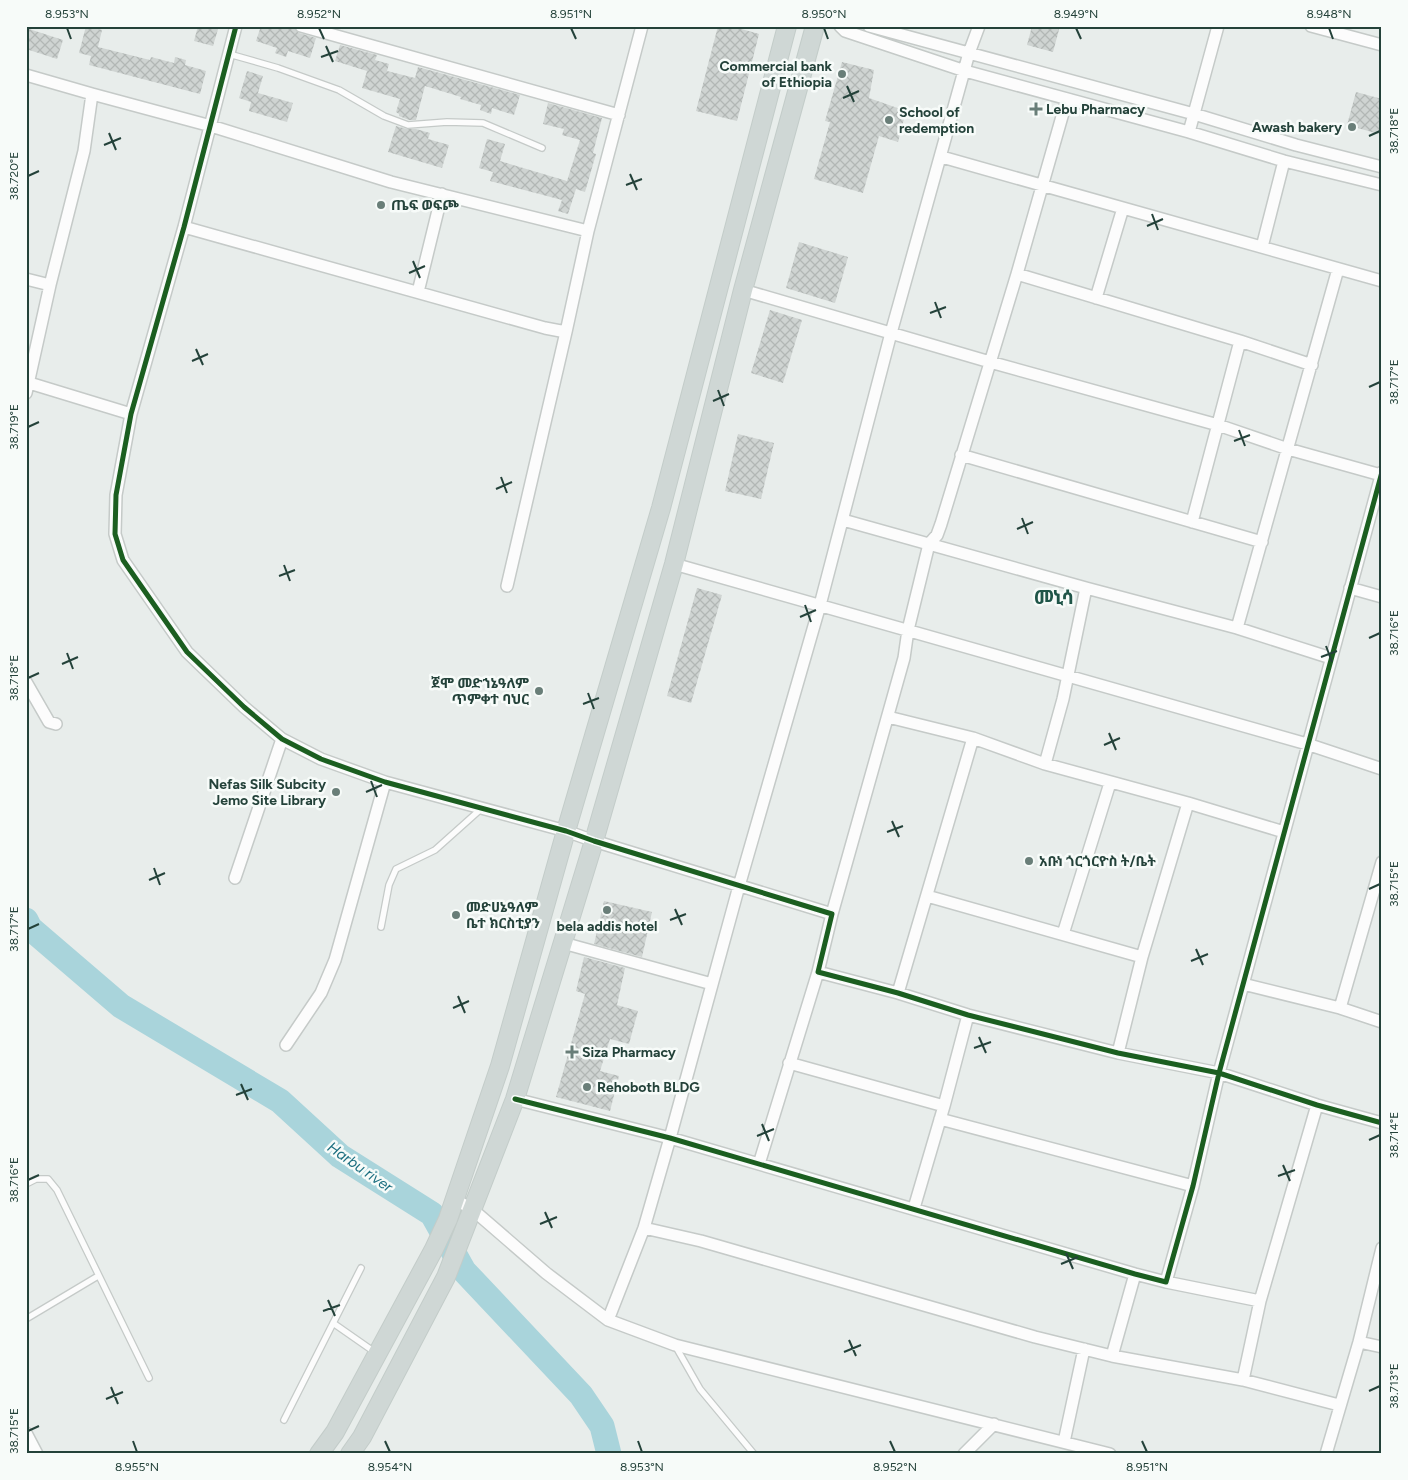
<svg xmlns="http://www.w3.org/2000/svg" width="1408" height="1480" font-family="Figtree,'Noto Sans Ethiopic',sans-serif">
<defs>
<pattern id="building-cross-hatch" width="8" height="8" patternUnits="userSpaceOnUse" patternTransform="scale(1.25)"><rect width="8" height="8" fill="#cfd4d2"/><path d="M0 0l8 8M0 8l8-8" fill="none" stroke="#b2b7b5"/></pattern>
</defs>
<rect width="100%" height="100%" fill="#e8edeb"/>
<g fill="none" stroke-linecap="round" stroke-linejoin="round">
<!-- river -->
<path stroke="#a9d4db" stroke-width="25" d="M26,920L30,928L121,1006L280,1101L340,1156L432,1214L464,1271L581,1395L602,1426L609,1454"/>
</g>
<!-- building -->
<path fill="url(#building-cross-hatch)" d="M86,26L102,30L98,47L150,60L151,57L174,63L175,57L186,60L185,65L206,71L200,94L89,65L91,56L79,53Z
M198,26H219L213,46L194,41Z
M261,26H289L294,28L299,33L316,38L310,58L288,51L286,57L275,53L277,48L256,41Z
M718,26H731L759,34L737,121L696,111Z
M1032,26H1060L1053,52L1027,45Z
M26,28L63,40L57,59L26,49Z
M340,45L377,55L375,60L389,64L387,71L415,78L418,67L520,95L514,115L492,108L491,114L480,110L481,105L460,99L461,97L425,86L416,120H409L399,116V114L396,112L400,99L362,88L367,71L335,61Z
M842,62L874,70L869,98L906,111L898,142L879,136L863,193L814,179L830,122L825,121Z
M247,71L263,76L258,93L293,103L287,122L249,111L251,102L239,98Z
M1356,92L1382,99V122L1379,134L1347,125Z
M548,103L602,118L593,153L596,154L585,192L576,189L568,214L558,211L562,200L490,181L493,172L479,168L487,139L505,144L500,161L567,181L580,140L562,135L564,129L543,124Z
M396,126L407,129H416L430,133L428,139L449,145L442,168L388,152Z
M799,242L848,257L835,303L786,288Z
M770,310L802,320L783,383L751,373Z
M738,434L774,443L761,499L725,491Z
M697,588L722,595L691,703L667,696Z
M604,901L652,912L642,957L594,944Z
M584,957L625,968L617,1005L638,1011L629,1044L610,1039L600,1071L619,1076L610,1111L556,1097L585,994L576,991Z"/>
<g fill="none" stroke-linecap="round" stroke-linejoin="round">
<defs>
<path id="lane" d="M229,54L278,68L339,90L384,116L408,125L447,122L483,123L542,148
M381,927L389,885L396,869L435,850L482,808
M26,1184L36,1179H48L57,1190L149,1378
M26,1319L98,1276
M333,1323L376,1353
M676,1347L700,1389L754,1454
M284,1420L361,1268"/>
<path id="street" d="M236,26L184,227L131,414L116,495L115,534L123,560L187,652L244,707L282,739L321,759L385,782L566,831L594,841L832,914L818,972L898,993L968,1015L1118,1053L1219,1073L1317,1105L1382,1123
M301,26L619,115
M840,26L845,31L965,71L1189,132L1284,161L1382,185
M869,26L1194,114L1296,145L1382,167
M1311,26L1382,45
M26,75L92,94
M1189,132L1218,26
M942,157L1382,281
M588,231L642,26
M1262,247L1284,161
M1017,274L1240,341L1312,365
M26,279L50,285L84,151L92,94L211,126L391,182L588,231L566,332L545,328L184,227
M743,290L990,362L1218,425L1288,449L1381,475
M418,292L442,194
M1096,298L1123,208
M26,382L131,414
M26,393L50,285
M961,455L1262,542
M843,520L1086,588
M1192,522L1240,341
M674,564L1307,744L1382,769
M507,586L566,332
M1350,588L1382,597
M1237,628L1338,269
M26,682L49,722L56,724
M888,717L973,738L1045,764L1188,803L1284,832
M1045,764L1063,699L1086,588L1237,628L1331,658
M235,878L282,739
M927,896L1142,957
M832,914L904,658L908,630L929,544L937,535L941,524L1017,274L1067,99
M1063,934L1110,783
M563,943L712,984
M1243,984L1340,1008L1382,862
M898,993L973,738
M1340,1008L1382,1022
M286,1045L321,993L335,960L385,782
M1118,1053L1142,957L1188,803
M789,1063L944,1106
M515,1099L670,1138L1135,1274L1166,1282L1193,1186L1219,1073L1382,472
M940,1119L1193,1186
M759,1164L818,972
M454,1199L472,1209L546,1273L608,1320L675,1345L1110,1454
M914,1208L944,1106L968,1015
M644,1228L701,1241L1035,1337L1112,1356L1243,1380L1339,1405
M1166,1282L1260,1301L1317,1105
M608,1320L644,1228L670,1138L739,886L820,605L891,333L969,53L979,26
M1359,1342L1382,1347
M1112,1356L1135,1274
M1243,1380L1260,1301
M26,1433L37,1454
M1064,1442L1084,1349
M964,1454L994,1424
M1326,1454L1359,1342L1382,1248"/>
<path id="primary" d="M319,1454L335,1432L434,1249L448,1219L500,1066L566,831L661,508L787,26
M350,1454L362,1437L446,1277L515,1099L594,841L674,564L743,290L815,26"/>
</defs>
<!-- lane casing -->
<use href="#lane" stroke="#c5cac8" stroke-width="8"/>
<!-- street casing -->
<use href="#street" stroke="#c5cac8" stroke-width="14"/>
<!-- primary casing -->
<use href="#primary" stroke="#c3ccc9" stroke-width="20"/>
<!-- lane -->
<use href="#lane" stroke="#fcfcfc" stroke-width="5.5"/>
<!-- street -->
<use href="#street" stroke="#fcfcfc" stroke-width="11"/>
<!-- primary -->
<use href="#primary" stroke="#cfd7d5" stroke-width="18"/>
<defs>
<path id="cycleway" d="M236,26L184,227L131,414L116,495L115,534L123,560L187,652L244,707L282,739L321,759L385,782L566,831L594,841L832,914L818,972L898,993L968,1015L1118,1053L1219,1073L1317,1105L1382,1123
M515,1099L670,1138L1135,1274L1166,1282L1193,1186L1219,1073L1382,472"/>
</defs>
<!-- cycleway casing -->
<use href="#cycleway" stroke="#f7fbf9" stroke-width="8"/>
<!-- cycleway -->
<use href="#cycleway" stroke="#1b5e20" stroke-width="5"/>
</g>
<!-- ticks -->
<path fill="none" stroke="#24423a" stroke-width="2" d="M67,28L71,39M319,28L324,39M571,28L576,39M824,28L828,39M1076,28L1081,39M1329,28L1333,39M326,46L333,62M321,57L338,51M847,86L854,102M843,98L859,91M109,133L116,150M1369,136L1380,131M104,145L121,138M630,174L637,190M28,176L39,171M626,185L642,179M1152,214L1158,230M1147,226L1163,219M413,261L420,278M409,273L425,266M935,302L941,318M930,313L946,307M196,349L203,365M192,361L208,354M1369,387L1380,382M718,390L724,406M713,401L729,394M28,427L39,422M1239,430L1245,446M1234,441L1250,435M501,477L507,493M496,489L512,482M1022,518L1028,534M1017,529L1033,522M284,565L290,581M279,576L295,570M805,605L811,622M800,617L816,610M1369,638L1380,633M1326,646L1332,662M67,653L73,669M1321,657L1337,651M62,664L78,657M28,678L39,673M588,693L594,709M583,704L599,698M1109,733L1116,750M1104,745L1120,738M371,781L377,797M366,792L382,785M892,821L899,837M887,832L903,826M154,868L160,885M149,880L165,873M1369,889L1380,884M675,909L682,925M670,920L686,914M28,929L39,924M1196,949L1203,965M1191,961L1208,954M458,996L465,1013M453,1008L469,1001M979,1037L986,1053M974,1048L991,1042M241,1084L248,1100M236,1095L252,1089M762,1124L769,1141M757,1136L774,1129M1369,1140L1380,1135M1283,1165L1290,1181M1278,1176L1295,1170M28,1180L39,1175M545,1212L552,1228M540,1224L557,1217M1066,1253L1073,1269M1061,1264L1078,1257M328,1300L335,1316M323,1311L340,1305M849,1340L856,1356M844,1352L861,1345M111,1387L118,1404M1369,1391L1380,1386M106,1399L123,1392M28,1431L39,1426M133,1441L137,1452M385,1441L390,1452M638,1441L642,1452M890,1441L895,1452M1142,1441L1147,1452"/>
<!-- markers -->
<g fill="#697e78" stroke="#f7fbf9" stroke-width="2">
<circle cx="842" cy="74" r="5"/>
<path d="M1033.5 101.5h5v5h5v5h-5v5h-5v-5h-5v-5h5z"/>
<circle cx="889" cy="120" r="5"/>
<circle cx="1352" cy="127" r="5"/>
<circle cx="381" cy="205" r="5"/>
<circle cx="539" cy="691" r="5"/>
<circle cx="336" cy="792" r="5"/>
<circle cx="1029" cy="861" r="5"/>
<circle cx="607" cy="910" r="5"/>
<circle cx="456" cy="915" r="5"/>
<path d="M569.5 1044.5h5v5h5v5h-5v5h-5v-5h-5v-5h5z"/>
<circle cx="587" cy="1087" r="5"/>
</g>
<g text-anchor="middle" stroke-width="5" stroke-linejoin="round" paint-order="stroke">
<!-- poi labels -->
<g font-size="14" font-weight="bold" fill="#24423a" stroke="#f7fbf9" text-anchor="start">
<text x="832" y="71" text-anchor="end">Commercial bank<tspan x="832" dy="16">of Ethiopia</tspan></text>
<text x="1046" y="114">Lebu Pharmacy</text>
<text x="899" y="117">School of<tspan x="899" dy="16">redemption</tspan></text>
<text x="1342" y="132" text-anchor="end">Awash bakery</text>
<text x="391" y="210">ጤፍ ወፍጮ</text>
<text x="529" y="688" text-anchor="end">ጀሞ መድኀኔዓለም<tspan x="529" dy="16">ጥምቀተ ባህር</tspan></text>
<text x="326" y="789" text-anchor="end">Nefas Silk Subcity<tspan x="326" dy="16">Jemo Site Library</tspan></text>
<text x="1039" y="866">አቡነ ጎርጎርዮስ ት/ቤት</text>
<text x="466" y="912">መድሀኔዓለም<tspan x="466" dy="16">ቤተ ክርስቲያን</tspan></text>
<text x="607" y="931" text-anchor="middle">bela addis hotel</text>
<text x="582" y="1057">Siza Pharmacy</text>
<text x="597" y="1092">Rehoboth BLDG</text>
</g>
<!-- water labels -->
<g font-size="15" font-style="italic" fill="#1c6f80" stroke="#f7fbf9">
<text transform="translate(360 1167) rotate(35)" y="5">Harbu river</text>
</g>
<!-- district labels -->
<g font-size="19" font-weight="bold" fill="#1f5548" stroke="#f7fbf9">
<text x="1054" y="604">መኒሳ</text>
</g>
</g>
<!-- border -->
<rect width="1408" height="1480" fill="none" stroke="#f7fbf9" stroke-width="55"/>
<rect x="28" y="28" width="1352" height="1424" fill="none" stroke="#24423a" stroke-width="2"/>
<g font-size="12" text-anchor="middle" fill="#24423a">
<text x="67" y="18">8.953°N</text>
<text x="319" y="18">8.952°N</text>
<text x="571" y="18">8.951°N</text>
<text x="824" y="18">8.950°N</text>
<text x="1076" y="18">8.949°N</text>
<text x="1329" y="18">8.948°N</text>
<text transform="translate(1394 131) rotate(-90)" y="4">38.718°E</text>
<text transform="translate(14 176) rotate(-90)" y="4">38.720°E</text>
<text transform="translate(1394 382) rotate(-90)" y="4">38.717°E</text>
<text transform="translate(14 427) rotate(-90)" y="4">38.719°E</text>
<text transform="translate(1394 633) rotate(-90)" y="4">38.716°E</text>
<text transform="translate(14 678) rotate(-90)" y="4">38.718°E</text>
<text transform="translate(1394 884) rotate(-90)" y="4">38.715°E</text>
<text transform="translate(14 929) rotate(-90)" y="4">38.717°E</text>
<text transform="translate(1394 1135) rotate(-90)" y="4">38.714°E</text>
<text transform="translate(14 1180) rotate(-90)" y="4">38.716°E</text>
<text transform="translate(1394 1386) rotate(-90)" y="4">38.713°E</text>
<text transform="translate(14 1431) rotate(-90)" y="4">38.715°E</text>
<text x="137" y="1471">8.955°N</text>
<text x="390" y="1471">8.954°N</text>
<text x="642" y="1471">8.953°N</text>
<text x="895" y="1471">8.952°N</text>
<text x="1147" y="1471">8.951°N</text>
</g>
</svg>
